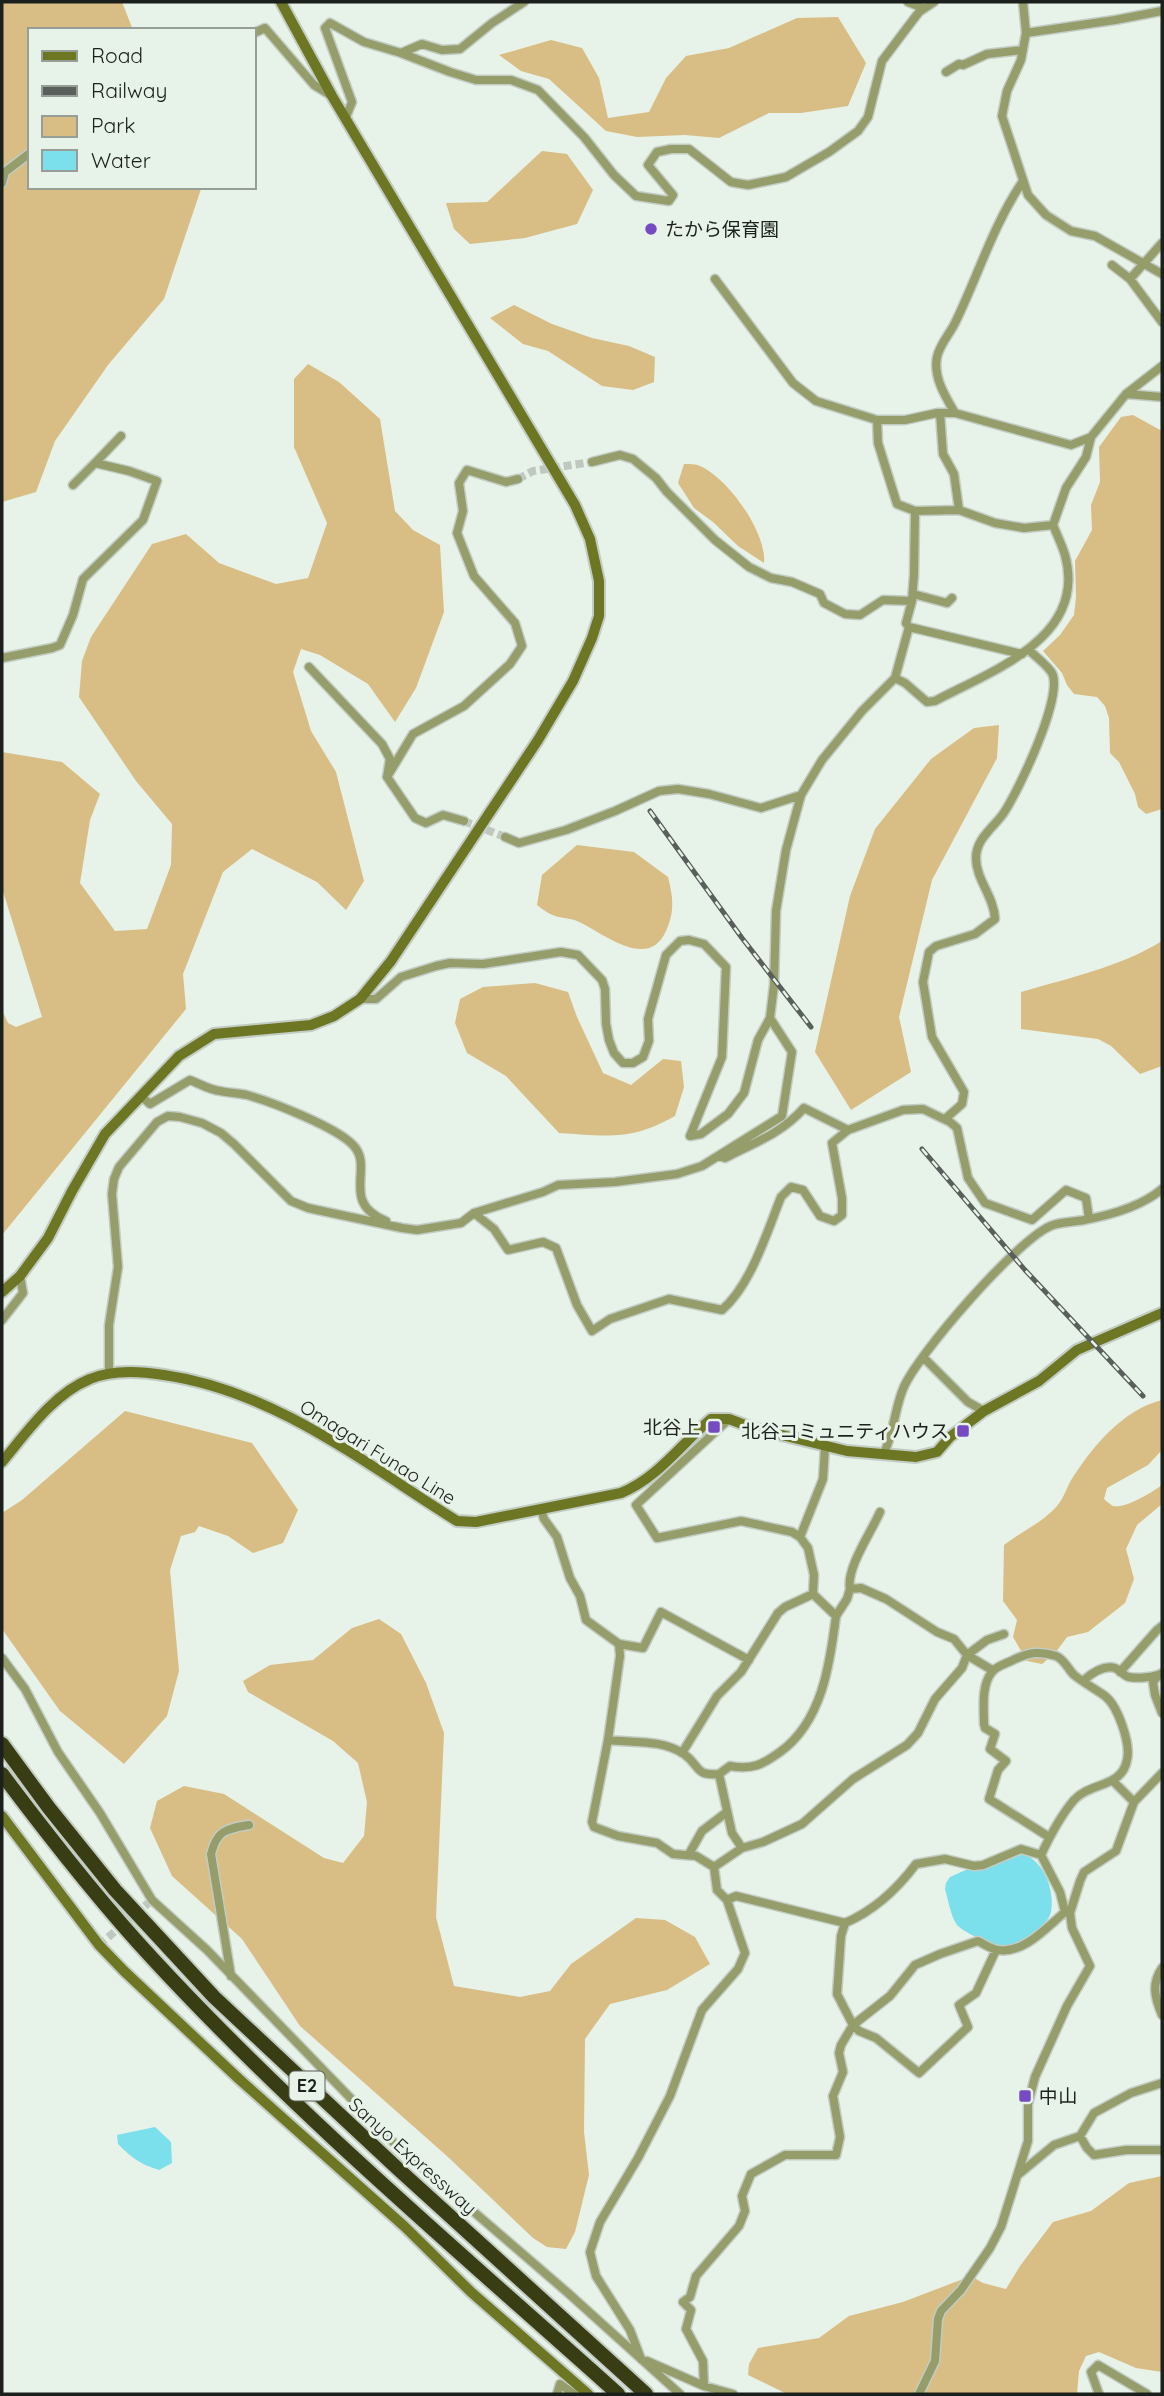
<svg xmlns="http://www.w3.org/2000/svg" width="1164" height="2396" font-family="Quicksand,'Noto Sans JP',sans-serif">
<rect width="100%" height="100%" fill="#e7f2e8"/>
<!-- green -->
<path fill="#d8be84" d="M2,2H122L133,30H30V187L201,189L164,299L108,365L55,441L36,492L2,502Z
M838,17L866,63L848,106L801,113H769L719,138L685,135L637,137L606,131L549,79L521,71L499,55L551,40L582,48L599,78L608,118L649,112L666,78L686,56L729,48L797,18Z
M542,151L567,154L593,190L577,224L525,238L470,244L454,229L446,203L487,202Z
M514,305L552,324L592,338L629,346L655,357L654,382L633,390L602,386L548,351L523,344L490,318Z
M308,364L339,382L380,419L395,511L413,530L440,545L444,612L416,688L395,722L368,684L320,655L301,649L293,672L311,731L336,772L364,881L346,910L317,882L252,849L223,872L183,974L186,1009L2,1235V1010L8,1023L16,1027L42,1017L2,888V752L62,762L100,794L90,820L80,883L115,931L147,929L171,865L172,824L136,781L79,697L82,661L91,637L152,544L186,534L219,563L276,584L308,578L327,523L294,447V379Z
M1133,415L1162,431V809L1146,814L1138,807L1135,794L1119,762L1110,753L1109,718L1105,706L1097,697L1074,694L1067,685L1062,673L1043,651L1060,635L1074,615L1076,597L1075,561L1092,530L1091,505L1100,482L1099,447L1121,417Z
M684,464C689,464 696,464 700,466C728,478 767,533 764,563L738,546L713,522L694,508L678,483Z
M999,725L997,758L932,880L899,1017L911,1072L851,1110L815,1052L850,896L875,829L931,759L974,728Z
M577,845L634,852L668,877C673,897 675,911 666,931C648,972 602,932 577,921C570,918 562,918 555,916C549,914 542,909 537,905L542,875Z
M1162,941V1066L1140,1074L1111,1046L1098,1039L1021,1029V992C1069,978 1120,967 1162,941Z
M535,983L568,992L577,1017L603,1073L631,1085L663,1059L681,1061L684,1087L675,1116C631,1141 607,1136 559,1133L506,1076L467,1053L455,1023L460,999L483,987Z
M1162,1400V1450L1148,1465L1107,1488L1104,1499C1106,1501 1111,1505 1113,1506C1125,1509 1153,1492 1162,1485V1504L1137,1525L1126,1549L1134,1579L1125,1603L1088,1632L1067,1637L1056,1652L1042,1664L1027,1661L1013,1637L1017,1620L1003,1601L1004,1545C1022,1531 1042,1523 1057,1506C1063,1499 1066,1490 1070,1482C1091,1448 1122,1410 1162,1400Z
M125,1411L252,1443L298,1510L283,1543L253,1553L228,1536L199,1526L195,1532L181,1536L170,1570L179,1671L167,1716L124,1764L60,1711L2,1629V1513L22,1500Z
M379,1619L401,1634L426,1683L444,1733L436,1917L454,1986L520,1997L550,1991L571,1964L636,1918L665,1920L695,1937L710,1964L667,1990L610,2004L585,2039L584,2132L589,2175L575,2232L566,2249L547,2247L533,2238L448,2157L300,2026L242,1939L172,1876L150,1828L157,1801L184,1786L224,1794L324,1858L343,1863L364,1836L367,1802L358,1763L333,1741L248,1692L243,1681L270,1665L313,1660L352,1628Z
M1162,2176V2372L1136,2368L1099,2352L1086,2356L1079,2371L1077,2394H787L748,2375L749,2364L758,2348L819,2338L849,2316L903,2302L971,2276L983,2283L1006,2289L1020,2266L1053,2222L1091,2211L1129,2183Z"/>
<!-- water -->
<path fill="#7bdfec" d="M1023,1854C1044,1861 1055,1890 1051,1912C1048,1925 1024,1945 1011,1947C1002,1948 993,1945 985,1941C976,1937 964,1932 957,1925C951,1917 948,1899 945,1889L946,1883L950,1877L970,1868L982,1870Z
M155,2127L171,2142L172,2163L159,2170C140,2164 132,2158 118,2144L117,2135Z"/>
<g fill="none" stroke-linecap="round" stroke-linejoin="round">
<!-- street-tunnel -->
<path stroke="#bec8bf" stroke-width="8" stroke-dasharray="8 4" stroke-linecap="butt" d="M518,479L533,471L592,462
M464,821L505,837
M99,1945L152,1900"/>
<defs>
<path id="street" d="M908,2L923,8
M1023,2L1026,33L1021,60L1007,91L1002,116L1028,195L1046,215L1071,231L1095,236L1162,274
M254,33L265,28L314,85L332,96
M1026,33L1115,20L1162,11
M401,53L422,44L442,50L460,49L492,23L524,2
M946,72L959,64L963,65L987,54L1023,50
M346,117L352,102L325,28L330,23L364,42L401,53L450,72L476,80H511L538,90L584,137L614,175L636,196L669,201L673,195L648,165L657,152L671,149H689L731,182L748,185L786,177L829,152L858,131L868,117L882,61L919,12L934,2
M2,183L5,172L30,153
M1112,265L1130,279L1162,322
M715,279L793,383L816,401L877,420H905L937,413H955L1071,445L1091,437
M1130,279L1162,243
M1126,394L1162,397
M940,413L943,454L954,474L959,510
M955,413C945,396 933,377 937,357C940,344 949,335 955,323C978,276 993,225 1023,181
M877,420L878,443L897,504L915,511L959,510L995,523L1024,528L1053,525
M592,462L620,455L633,459L656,478L667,492L715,540L749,567L771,578L792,582L820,594L824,603L845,614L860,615L883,600L912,601
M95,463L121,436
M913,594L947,603L952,598
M909,627L1022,654
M2,658L52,648L60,645L73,615L83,579L143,520L157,481L129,471L95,463L73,485
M309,667L382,744L390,759L387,777L415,818L426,823L443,815L464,821
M895,678L905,683L927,702L935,701C991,671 1088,638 1065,555C1062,545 1057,535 1053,525L1066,488L1086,457L1091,437L1126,394L1162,366
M387,777L413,734L464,706L510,664L522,646L515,623L474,576L457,533L463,511L459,483L467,470L506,482L518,479
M505,837L519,843L566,830L615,811L659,791L678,789L709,794L761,808L801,795
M360,999H376L401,977L436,966L450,963L483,964L561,952L578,955L602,980L605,989L606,1024L609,1040L614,1053L623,1063H633L643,1057L649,1041L648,1019L666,955L680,941L689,940L704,944L726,967L722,1057L690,1136L701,1134L728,1114L744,1093L758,1040L770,1018L774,985L776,911L786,850L801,795L822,760L862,711L895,678L909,627L906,623L912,601L914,575L915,511
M141,1096L150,1104L190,1080C200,1084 210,1090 220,1091C229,1093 238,1093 247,1095C272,1102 336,1127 353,1145C375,1167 339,1202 386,1221
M945,1119L962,1104L964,1092L932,1037L923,982L929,952L936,946L975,934L995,919C994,896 976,880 976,858C976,839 993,828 1003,814C1018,792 1064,696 1052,673C1047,665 1036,657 1029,650
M719,1156L725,1158C754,1143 782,1133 804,1108L848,1130
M474,1213L494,1229L508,1250L543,1242L556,1248L577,1305L592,1331L610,1319L669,1299L722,1310C751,1285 767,1232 781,1197L791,1187L803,1190L820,1216L834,1221L842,1215V1198L832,1143L848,1130L903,1110L923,1109L950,1122L957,1128L968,1178L985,1203L1032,1220L1066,1190L1086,1198L1089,1219
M2,1320L23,1293L20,1276
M923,1357L968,1402L984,1411
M109,1373V1325L118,1267L112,1194L114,1179L119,1167L157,1122L168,1116L180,1117L202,1123L221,1133L234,1144L291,1201L308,1208L402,1228L417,1230L461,1223L474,1213L543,1192L558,1185L615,1182L677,1174L702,1166L782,1116L792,1052L770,1018
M729,1419L636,1505L657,1538L741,1521L792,1532L800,1537L808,1548L814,1575L813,1594L836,1616L847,1599L850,1589L861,1588L886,1599L937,1632L954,1639L967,1655L992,1670
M883,1455C894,1434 894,1411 903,1389C916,1356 1020,1236 1053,1225C1062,1222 1074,1222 1084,1220C1111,1215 1141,1207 1162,1189
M541,1509L544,1519L557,1537L570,1578L580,1596L586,1620L619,1644L620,1656L608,1740L592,1822L594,1827L618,1836L657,1843L673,1854L696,1856L714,1867L717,1890L727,1900L745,1953L738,1969L702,2010L670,2096L638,2158L600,2222L590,2252L596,2276L630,2330L641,2359
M800,1537L823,1479L825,1447
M850,1589C846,1568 871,1533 880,1512
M619,1644L643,1648L661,1612L749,1660
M2,1658L25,1689L58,1752L100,1813L152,1900L207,1950L395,2144L568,2293L680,2394
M1120,1672L1157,1630L1162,1626
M1158,1676L1153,1682L1155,1695L1162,1713
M1084,1680C1091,1674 1104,1665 1115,1668C1120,1670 1124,1676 1129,1677C1137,1679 1156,1677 1162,1673
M608,1740C633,1743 661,1739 684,1754C701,1766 694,1776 719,1774L732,1833L742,1848
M682,1753L717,1696L741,1672L778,1613L785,1607L813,1594
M719,1774L730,1766C752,1770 762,1765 780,1752C822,1722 830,1664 836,1616
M1114,1782L1134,1802
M689,1854L702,1831L727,1812
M1041,1855C1049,1838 1062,1814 1074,1800C1090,1782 1122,1788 1127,1760C1131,1744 1118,1706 1105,1696C1095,1689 1084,1683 1074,1675C1068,1669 1064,1659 1056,1656C1039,1651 1031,1652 1015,1659C1008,1663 996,1666 992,1672C981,1685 984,1709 984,1724L985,1728L995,1734L990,1749L1006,1761L998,1770L989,1799L1049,1837
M714,1867L742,1848L763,1842L802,1824L853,1779L907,1745L918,1733L935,1699L962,1668L967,1655L987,1640L1004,1634
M727,1900L736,1896L845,1923C873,1911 898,1888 916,1864L945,1859L974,1866L983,1865L1021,1849L1041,1855L1060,1892L1065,1912
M845,1923L841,1936L837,1994L853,2025L859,2031L876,2038L919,2073L968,2027L959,2005L976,1993L996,1950
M1162,1968C1151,1984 1155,1998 1162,2015
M231,1976L211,1854C217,1830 226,1829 249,1825
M1080,2136L1087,2148L1094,2155L1126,2150H1162
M1019,2174L1054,2145L1080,2136L1094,2113L1131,2093L1162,2083
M647,2361L704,2386L733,2394
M704,2386L703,2361L686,2329L691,2310L683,2302L690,2297L696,2276L739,2226L745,2211L742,2196L751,2174L785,2155H836L840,2137L833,2096L843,2072L839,2053L841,2045L853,2025L890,1996L915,1965L940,1954L978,1941C984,1944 991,1949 998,1950C1024,1954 1047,1927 1065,1912L1070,1913
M557,2394L560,2384L574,2394
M919,2394L935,2361L938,2319L941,2311L961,2290L990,2248L1001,2227L1028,2141V2104L1035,2077L1067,2006L1090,1966L1072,1928L1070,1913L1080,1881L1084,1872L1116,1851L1134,1802L1162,1773
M1099,2394L1091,2372L1098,2365L1147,2394"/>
<path id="secondary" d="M2,1292L20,1276L48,1238L72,1191L105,1134L179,1056L214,1034L311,1025L334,1016L360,999L391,961L538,740L573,681L592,638L599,616V581L590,539L575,505L332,96L281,2
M2,1462C27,1432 53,1394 90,1379C113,1369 140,1371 164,1375C275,1391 364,1463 457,1521L476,1522L621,1493C658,1478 681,1444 711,1419H729L753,1428L847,1451L916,1457L937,1452L950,1437L984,1411L1039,1381L1077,1350L1162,1313
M2,1816L99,1945L124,1971L239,2079L404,2226L471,2292L588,2394"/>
<path id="highway" d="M2,1744L49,1808L115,1890L214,1997L397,2168L646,2394
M2,1774C50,1838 99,1901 153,1959C297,2115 461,2253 618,2394"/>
</defs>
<!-- street casing -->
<use href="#street" stroke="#c2ccc3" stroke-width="11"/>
<!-- secondary casing -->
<use href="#secondary" stroke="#c2ccc3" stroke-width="14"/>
<!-- highway casing -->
<use href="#highway" stroke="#c2ccc3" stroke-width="18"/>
<!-- street -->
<use href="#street" stroke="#959d6b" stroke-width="8"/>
<!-- secondary -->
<use href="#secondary" stroke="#6c7623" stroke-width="10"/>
<!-- highway -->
<use href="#highway" stroke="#383d14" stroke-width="14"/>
<defs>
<path id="rail" d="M650,811L742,938L811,1027
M922,1149L1025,1270L1143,1396"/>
</defs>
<!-- rail casing -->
<use href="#rail" stroke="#595f5a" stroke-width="5"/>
<!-- rail -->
<use href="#rail" stroke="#e7f2e8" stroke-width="2.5" stroke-dasharray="8" stroke-linecap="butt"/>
</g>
<!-- markers -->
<g fill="#754ac3" stroke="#e7f2e8" stroke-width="2.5">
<circle cx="651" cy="229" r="7"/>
<rect x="707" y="1420" width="14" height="14" rx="3.5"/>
<rect x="956" y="1424" width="14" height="14" rx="3.5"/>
<rect x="1018" y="2089" width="14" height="14" rx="3.5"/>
</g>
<g text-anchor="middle" stroke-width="6" stroke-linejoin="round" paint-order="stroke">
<!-- shield labels -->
<rect fill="#e7f2e8" stroke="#595f59" stroke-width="2" x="289.5" y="2071.5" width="35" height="29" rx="5"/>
<g font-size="18" font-weight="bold" fill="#1c201c">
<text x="307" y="2092">E2</text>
</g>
<!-- poi labels -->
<g font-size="19" fill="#1c201c" stroke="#e7f2e8" text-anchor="start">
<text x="665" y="236">たから保育園</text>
<text x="700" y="1434" text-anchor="end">北谷上</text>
<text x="949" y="1438" text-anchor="end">北谷コミュニティハウス</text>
<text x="1039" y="2103">中山</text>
</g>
<!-- street labels -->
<g font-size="19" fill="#1c201c" stroke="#e7f2e8">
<text transform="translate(378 1452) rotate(32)" y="7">Omagari Funao Line</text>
<text transform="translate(413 2156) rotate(42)" y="7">Sanyo Expressway</text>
</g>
</g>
<!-- border -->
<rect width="1164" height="2396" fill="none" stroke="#1c201c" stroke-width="7"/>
<!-- legend -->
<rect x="28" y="28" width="228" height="161" fill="#e7f2e8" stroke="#969e96" stroke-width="2"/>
<rect x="42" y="51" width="35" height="10" fill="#6c7623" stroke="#969e96" stroke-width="2"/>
<text x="91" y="63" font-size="21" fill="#1c201c">Road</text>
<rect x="42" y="86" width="35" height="10" fill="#595f5a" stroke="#969e96" stroke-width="2"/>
<text x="91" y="98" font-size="21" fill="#1c201c">Railway</text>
<rect x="42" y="116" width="35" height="21" fill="#d8be84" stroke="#969e96" stroke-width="2"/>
<text x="91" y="133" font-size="21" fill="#1c201c">Park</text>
<rect x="42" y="150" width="35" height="21" fill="#7bdfec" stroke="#969e96" stroke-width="2"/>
<text x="91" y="168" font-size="21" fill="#1c201c">Water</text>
</svg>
